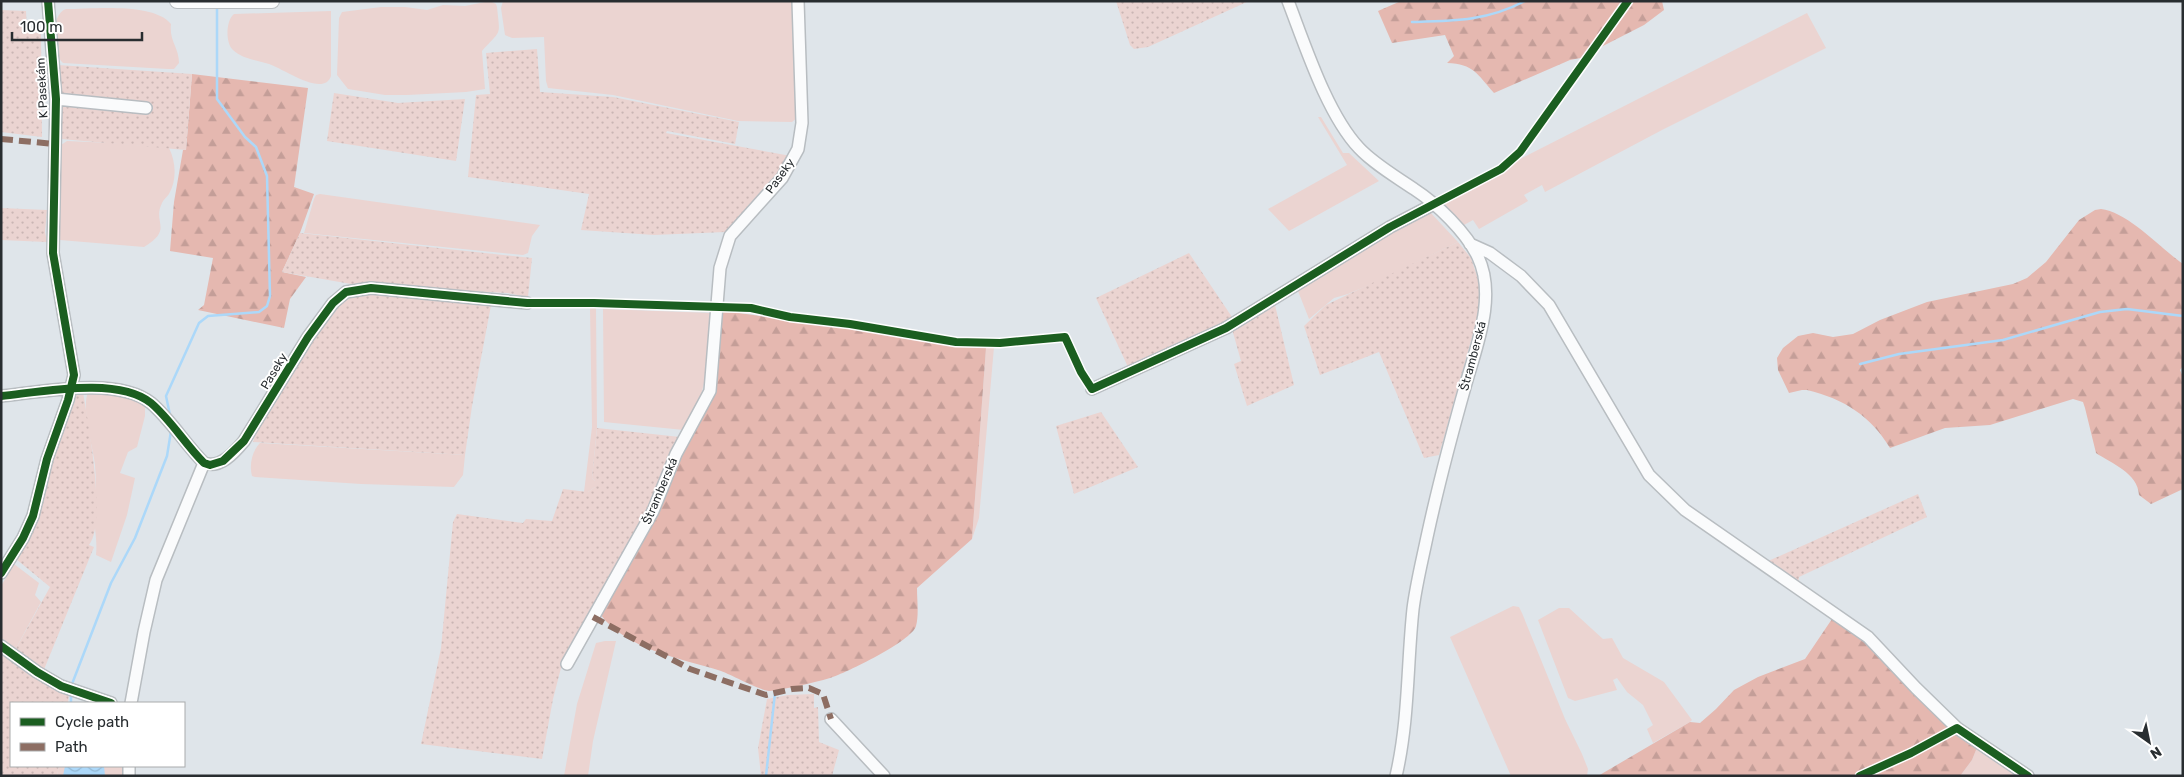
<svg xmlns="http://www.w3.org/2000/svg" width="2184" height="777" font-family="Rubik,sans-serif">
<defs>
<pattern id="forest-firs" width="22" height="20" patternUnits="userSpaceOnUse" patternTransform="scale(1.25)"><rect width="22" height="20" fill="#e5b8b0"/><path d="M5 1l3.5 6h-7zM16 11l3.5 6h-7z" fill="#c49e98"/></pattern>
<pattern id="garden-dots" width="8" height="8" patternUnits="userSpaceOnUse" patternTransform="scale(1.25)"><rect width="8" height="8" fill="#ebd4d1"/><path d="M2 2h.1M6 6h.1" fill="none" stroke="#cab6b4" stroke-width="1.8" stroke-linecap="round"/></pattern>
<pattern id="water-waves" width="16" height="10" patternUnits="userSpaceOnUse" patternTransform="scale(1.25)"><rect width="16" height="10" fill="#acd8f9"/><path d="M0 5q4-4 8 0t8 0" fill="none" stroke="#94bad6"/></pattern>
</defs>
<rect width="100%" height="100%" fill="#dfe5ea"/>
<!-- grass -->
<path fill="#ebd4d1" d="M490,1L496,4L497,7C500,37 502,29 482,51L485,89L466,92L407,95H385L348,89L337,75L339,18L342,12L381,7H405L427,10L443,5L465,6Z
M503,1H794L798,117L792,122L738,121L613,95L548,88L546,81L544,37L512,38L505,35L501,8Z
M66,9C91,9 154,2 171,24C169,41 179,47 179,63L174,69H168L63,63C52,54 50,14 66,9Z
M331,11V76C324,98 282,68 269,64C257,60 242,59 233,50C225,43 226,20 234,14Z
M1807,13L1826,48L1662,130L1545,192L1542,185L1524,195L1528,201L1479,229L1473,220L1464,225L1445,206V202L1520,159Z
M1318,117H1321L1343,153H1349L1379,181L1289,231L1268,209L1347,165Z
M67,141L112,143L169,148C176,162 177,180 169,194C167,197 163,200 162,203C152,223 174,229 144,247L60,240L58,236L61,145Z
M320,194L540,225L532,236L528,253L523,255L304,233L314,199L316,195Z
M1429,211L1458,242L1376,282L1348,294L1334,298L1309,319L1298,291L1376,238Z
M590,308H596L597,428L592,478L595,481V487L588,492H584L592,427Z
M603,309L712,313L705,379L701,395L684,430L604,422Z
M994,347L979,518L972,539L986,348Z
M88,392L132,396L145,406V416L137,447L128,452L120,473L135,478L127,515L111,562L96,555C97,546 96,538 95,528C95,507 97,486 95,465C93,446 81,410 88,392Z
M260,443L465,455L463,475L454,487L361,484L255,477L252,476C249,465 252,451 260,443Z
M14,564L39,583L35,595L41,602L14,652L1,642V586Z
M1513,606L1519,607L1522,613L1565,719L1582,754L1588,769L1587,776H1511L1450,637Z
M1559,608H1569L1603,639L1612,638L1623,658L1664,682L1692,720L1690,722L1653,743L1647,729L1653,725L1643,705L1627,692L1617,678L1613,680L1617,690L1575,701L1568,698L1538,620Z
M605,641H616L593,741L588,776H564L577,704L596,643Z
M1978,745L2021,776H1960L1972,760Z
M59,766H125V776H57Z"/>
<!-- forest -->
<path fill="url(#forest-firs)" d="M1401,1H1662L1664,10L1644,25L1601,47L1591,56L1570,60L1494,93C1477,74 1474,64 1447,63L1454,56L1445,35L1392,43L1378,11Z
M192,74L308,88L294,187L314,194L300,233L282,272L306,277L290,299L284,328L198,310L204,305L213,258L170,251L174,202L183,150H186Z
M2101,209C2128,212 2160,248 2183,264V366L2180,370L2183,377V489L2151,504L2139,495C2138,473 2111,463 2096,453L2085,408L2083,402L2073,399L1990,425L1945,428L1890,448C1871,416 1844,399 1807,390H1802L1789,393L1778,370L1777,358L1783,348L1798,336L1813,333L1833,337L1853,334L1880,320L1927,302L2013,284L2027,278L2046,262L2079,220L2095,210Z
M718,310L986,348L972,539L917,588C917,600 919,615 916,626C912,641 846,673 830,678C813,683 787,689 770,691C761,691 732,675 721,671C680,658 627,650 600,614L678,455L713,393Z
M1834,616L1858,631L1978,745L1972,760L1960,776H1598L1690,722L1700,723L1716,709L1734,690L1758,677L1805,659Z"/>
<!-- garden -->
<path fill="url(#garden-dots)" d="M1116,1H1249L1148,47L1134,49L1130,45Z
M1,10L26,11L27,32L41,33L42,137L1,132Z
M537,49L540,92L613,97L739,122L735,144L667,131L666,133L791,156L775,180L725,232L654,235L581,230L589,194L468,177L476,95L490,94L486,53Z
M58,65L192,74L186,150L61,139L59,105L88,107L59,99Z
M334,93L398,103L465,99L456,161L327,141Z
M1,208L47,210L45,232L47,242L1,240Z
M300,233L532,258L528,297L507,293L357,285L282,272Z
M1458,242L1471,258L1479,282V312L1439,455L1424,458L1379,352L1320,375L1304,326L1326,305Z
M1189,253L1234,320L1128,367L1096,298Z
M357,292L492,300L472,406L465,455L253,442L256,432L328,313L345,298Z
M1275,305L1294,385L1247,406L1234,364L1241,361L1232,329Z
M76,390L83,392C88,423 107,522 89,545L94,547L43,672L14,652L50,587L16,559L37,522L44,496L51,459Z
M1101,412L1138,467L1074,494L1056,426Z
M597,428L680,437L659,492L562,664L553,699L542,759L421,744L441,648L453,522L457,514L523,523L526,519L552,521L563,489L588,492L595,487V481L592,478Z
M1918,494L1927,517L1799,577L1798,585L1766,562Z
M1,651L69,693L68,703H11V766H59L57,776H1Z
M814,694V708L818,707L819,742L839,750L832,776H761L758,748L767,699L788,695Z"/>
<!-- water -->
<path fill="url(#water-waves)" d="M65,766H104L105,776H63Z"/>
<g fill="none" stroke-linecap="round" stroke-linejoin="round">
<!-- stream -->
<path stroke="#acd8f9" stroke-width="2.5" d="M1412,22C1455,21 1487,21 1525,1
M1860,364L1899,354L2003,340L2100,312L2127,309L2183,316
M170,415L166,396L199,323L208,316L259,312L267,306L270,296L267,176L256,147L245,137L217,99V5
M72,684L111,583L135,538L167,456L171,431
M71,695V703
M766,776L775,693"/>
<defs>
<path id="minor" d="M1288,1C1305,45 1327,114 1359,148C1374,164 1395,176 1414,189C1437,204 1466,232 1478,257C1497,297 1476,347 1465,387C1451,437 1438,486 1427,537C1422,561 1416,585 1413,609C1407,665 1409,720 1396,776
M56,99L146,108
M1470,244L1490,253L1521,276L1549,305L1649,475L1685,510L1868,637L1916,688L1957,728L2028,776
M1092,389L1226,328L1390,227L1434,204
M1,396C41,392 118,376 151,403C171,420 185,444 204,463C220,469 234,453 244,441L308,337L333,303L346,292L371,288L527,303
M1,573L23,538L33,516L47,459L68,400L74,375L53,253L56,99L48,1
M1,646L37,672L61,686L111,703
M567,664L653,511L676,454L710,391L720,268L730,236L782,178L798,149L802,123L798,1
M131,703L144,632L156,580L204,463
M831,719L884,776
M129,776V766"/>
<path id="major" d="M177,1H272"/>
</defs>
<!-- minor casing -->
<use href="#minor" stroke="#b8bdc1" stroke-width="14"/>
<!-- major casing -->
<use href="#major" stroke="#b8bdc1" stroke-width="16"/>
<!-- minor -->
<use href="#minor" stroke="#fafbfc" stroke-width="11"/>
<!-- major -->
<use href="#major" stroke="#fafbfc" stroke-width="14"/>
<!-- quiet -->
<path stroke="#8d6e63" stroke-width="6" stroke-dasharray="12 6" stroke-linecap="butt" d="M1,139L55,144
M593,617L690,669L766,695L792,689L809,688L823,694L831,719"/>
<defs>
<path id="cycleway" d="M1,396C41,392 118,376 151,403C171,420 185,444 204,463L210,465L223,461L244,441L308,337L333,303L346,292L371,288L527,303H594L751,308L790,317L850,324L956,342L1000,343L1065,337L1081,372L1092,389L1226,328L1390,227L1501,169L1520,152L1628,1
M1,573L23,538L33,516L47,459L68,400L74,375L53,253L56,99L48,1
M1,646L37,672L61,686L111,703
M1860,776L1911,753L1957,728L2028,776"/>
</defs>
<!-- cycleway casing -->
<use href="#cycleway" stroke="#fff" stroke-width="11"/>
<!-- cycleway -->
<use href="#cycleway" stroke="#1b5e20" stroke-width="8"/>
</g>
<g text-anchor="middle" stroke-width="4" stroke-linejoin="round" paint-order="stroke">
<!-- street labels -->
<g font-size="12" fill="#282d30" stroke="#fff">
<text transform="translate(42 88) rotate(-93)" y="4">K Pasekám</text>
<text transform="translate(780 176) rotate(-54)" y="4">Paseky</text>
<text transform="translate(1473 356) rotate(-75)" y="4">Štramberská</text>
<text transform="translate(274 371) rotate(-59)" y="4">Paseky</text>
<text transform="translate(660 491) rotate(-67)" y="4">Štramberská</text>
</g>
</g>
<!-- border -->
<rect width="2184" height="777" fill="none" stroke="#282d30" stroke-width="5"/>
<!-- legend -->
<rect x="10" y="702" width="175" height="65" fill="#ffffff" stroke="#a9abac"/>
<rect x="20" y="718" width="25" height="8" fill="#1b5e20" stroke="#a9abac"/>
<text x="55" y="727" font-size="15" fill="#282d30">Cycle path</text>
<rect x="20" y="743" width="25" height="8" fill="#8d6e63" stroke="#a9abac"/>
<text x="55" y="752" font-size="15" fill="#282d30">Path</text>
<!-- north arrow -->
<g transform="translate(2149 742) rotate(147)" stroke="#ffffff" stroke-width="4" paint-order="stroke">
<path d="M0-4L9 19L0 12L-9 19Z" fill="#282d30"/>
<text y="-8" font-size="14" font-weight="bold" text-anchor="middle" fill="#282d30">N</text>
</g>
<!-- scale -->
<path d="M12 32v8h130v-8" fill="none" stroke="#282d30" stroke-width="2.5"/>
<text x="20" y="32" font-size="15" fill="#282d30" stroke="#ffffff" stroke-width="4" paint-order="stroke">100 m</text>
</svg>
